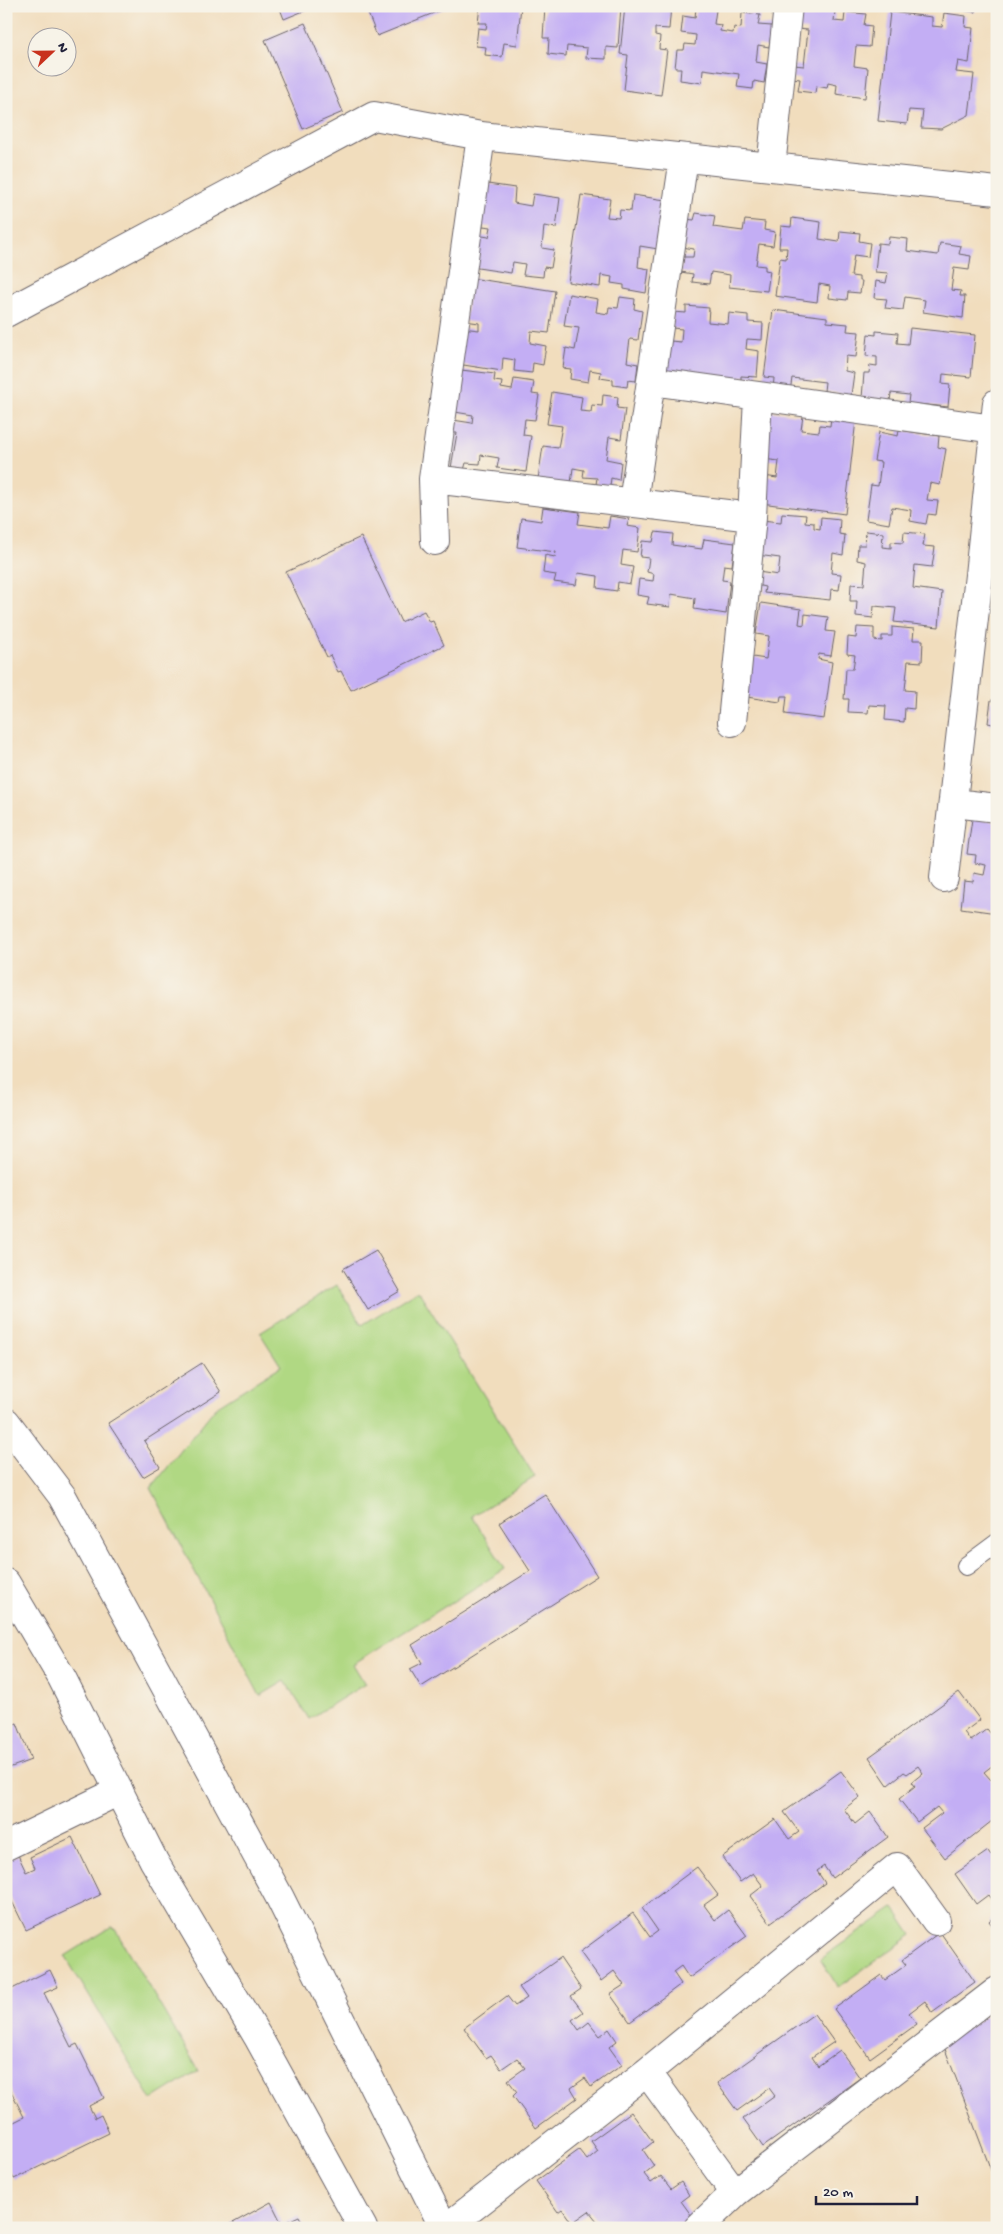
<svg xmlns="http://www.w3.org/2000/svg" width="1003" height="2234" font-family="'Gochi Hand',sans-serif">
<rect width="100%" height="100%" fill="#f7f3e8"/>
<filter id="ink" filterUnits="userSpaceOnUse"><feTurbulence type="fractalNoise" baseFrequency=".02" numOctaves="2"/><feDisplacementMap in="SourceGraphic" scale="10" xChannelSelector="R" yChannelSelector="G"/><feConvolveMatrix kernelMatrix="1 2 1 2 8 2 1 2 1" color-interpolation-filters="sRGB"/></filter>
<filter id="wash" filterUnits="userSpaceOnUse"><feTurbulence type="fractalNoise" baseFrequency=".0096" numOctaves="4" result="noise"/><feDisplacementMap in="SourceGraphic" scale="20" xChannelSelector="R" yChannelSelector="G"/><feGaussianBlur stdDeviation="1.12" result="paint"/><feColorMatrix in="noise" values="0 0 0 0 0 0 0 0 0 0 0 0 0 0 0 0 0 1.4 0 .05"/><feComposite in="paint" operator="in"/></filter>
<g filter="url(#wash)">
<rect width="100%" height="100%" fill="#f1ddbd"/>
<!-- green -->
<path fill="#b0d883" stroke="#697d5f" d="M337,1285L362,1325L418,1290L535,1477L472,1516L505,1569L353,1664L365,1684L309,1719L285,1681L260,1696L151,1488L216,1407L281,1366L260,1333Z
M894,1908L912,1935L838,1987L820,1959Z
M113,1926L199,2071L152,2100L65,1956Z"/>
<g id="blocks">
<!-- building -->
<path fill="#c3aef4" d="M279,6H316L284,19Z
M365,6H451L377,36Z
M480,6H521L517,45L504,43L502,57L485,55L486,47L476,46L478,28L486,29L487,23H478Z
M545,6H621L618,48L606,47V59L586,58L587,48L567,46L566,56L548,54L549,38H543Z
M625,6H671L669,29L655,28V35L660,36L659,49L667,50L661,95L624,90L628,55L620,54Z
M807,6H829L828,10L835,11L834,21L844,22L845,12L866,14L864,25L872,26L870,47L856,46L854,66L868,68L865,98L836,94L837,85L828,83L827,88L816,86L815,93L798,91L800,79L792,78L794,65L804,66L808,30L797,29L799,9L806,10Z
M934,6H976L975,12Z
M696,7L716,10L714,24L721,25L720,31L733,33L734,27L741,28L742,13L760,15L758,25L772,26L769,47L758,45L756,62L767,64L764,83L754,81L753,89L737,87L739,74L703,69L702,83L680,80L681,68H675L677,50H684L685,44L695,45L696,35L681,33L683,16L695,18Z
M890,12L932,17V26L942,27L944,13L966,16L965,27L973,28L969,63L958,61L956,72L974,74L969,115L941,129L921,128L923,111L909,110L907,124L878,121Z
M305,23L343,112L303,129L265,40Z
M481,183L515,188L514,203L531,206L533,194L560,198L556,228L544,226L542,248L554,250L551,268L544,267L543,277L523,275L525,264L513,262L511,273L471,267L475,235L489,237L491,227L475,225Z
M581,195L610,199L607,217L619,218L620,210L631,211L633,195L665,200L658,249L640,246L638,267L649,269L646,293L624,289V285L611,283L612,277L601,275L600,287L568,282Z
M696,213L715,216L713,227L743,231L745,220L765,222L764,230L775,232L773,246L759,244L756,265L765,266V270L770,271L767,291L729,287L730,275L711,272L709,284L692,282L693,274L681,272L683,257H693L694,249L682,247L685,219L694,220Z
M792,218L821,222L819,239L839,242L840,231L860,233L859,241L870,243L868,257L854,255L851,276L859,277V281H862L860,293L848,292L847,300L829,298L830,286L819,284L817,302L775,296L780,258L786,259L787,248H779L781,226L791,227Z
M889,237L908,239L907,251L938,255L940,243L961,246L959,254L971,256L969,270L954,268L951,290L961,291L960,296H965L963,318L923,312L925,300L905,297L903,310L885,308L887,299L874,298L876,281L886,283L888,273L875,272L878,243L888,244Z
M471,278L555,291L549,333L531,331L530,343L546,346L543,365L533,363L532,373L514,371L515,360L503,358L502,371L457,364L462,328L479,330V323L465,321Z
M569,294L598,299L596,312L608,314L609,307L618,308L620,297L635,299L634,309L642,311L638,340L630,339L627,362L638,364L636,381L628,380L627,387L613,385V380L600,378L601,372L590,370L588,382L570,379L571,369L563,368L566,348L575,350L579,328L564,326Z
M686,306L709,308L708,322L728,324L729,313L748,315V322L763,323L762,340L747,339L746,349L759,351L757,377L741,376V384L656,376L660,340L681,342L682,329L672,328L673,312L686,313Z
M773,310L827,317V322L848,324L847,331L859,332L856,357L846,356L845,371L854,373L851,395L824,391L825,382L792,378L790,392L773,390L774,378L764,377Z
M910,328L975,335L971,377L943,374L942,384L950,385L948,407L908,403L909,395L891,393L890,401L862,398L864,373H869L870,365L877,366V357L866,356L868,334L876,335V331L898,333L897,343L908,344Z
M461,370L495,374L494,381L502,382L501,388L512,390L514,379L534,382L532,394L539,395L535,420L525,419L523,435L531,436L526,472L497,468L499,458L481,455L480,464L466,463L464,470L451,468L457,433H451L453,420L472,423L473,415L455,412Z
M552,392L582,397L580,411L591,412L592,405L602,406L603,395L618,397L617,408L625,409L621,439L609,437L606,459L621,462L619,480L611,478L610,486L596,484L597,478L583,477L584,470L573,468L570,491L537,486L543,446L558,448L562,426L547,424Z
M768,411L803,416L801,430L819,432L820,425L830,426L831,417L856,420L845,514L761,503L764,476L777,478L779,461L763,459Z
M899,430L939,436L938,447L946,449L940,485L930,483L927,500L938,501L936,515L928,514L926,524L910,521L911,510L892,507L889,524L866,520L871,485L878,486L881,462L874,461L879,432L898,436Z
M543,507L580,512L578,524L608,528L610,516L629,519L627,526L640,528L637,552L623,550L621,565L633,567L630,584L618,582L617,591L597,588L598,576L578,573L576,585L554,582L556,575L543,573L545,555L555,557L556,552L517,547L521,518L541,521Z
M782,513L806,515L805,522L814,523V528L820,529L821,517L840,519L839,534L845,535L843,555L833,553L831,573L841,574L839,590L831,589L830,600L764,593L765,587L756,585L758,572L778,575L780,558L757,555L761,520L781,522Z
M866,531L883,533L882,547L891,548V542L903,543L904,532L925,534L923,546L935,547L932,567L915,565L913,588L942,592L939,627L894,622L896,608L874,606L873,618L856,616L857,601H850L851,584L864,585L866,562L857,560L858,545H865Z
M655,532L673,534L672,545L702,549L704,539L735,543L732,566L724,565L722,580L730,581L726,614L694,609L695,598L671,594L670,607L647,604L649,597L637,595L639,579L653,581L654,574L647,572L649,558L640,557L642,541L653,542Z
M361,537L401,622L424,611L430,622L433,621L444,645L351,690L341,671L338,672L330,655L327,657L286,572Z
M761,603L801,609L799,624L804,625L805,614L828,617L826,631L835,632L831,656L819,654L818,659L832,662L824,719L785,714L787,696H781L780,702L740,696L746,656L766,659L769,636L756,634Z
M857,627L874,628V640L882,641V636H892V627L914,629L913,640H923L922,662L908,661L905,690L915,691L914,709L905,708L904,722L885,720L886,706L869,705L868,713L848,712L849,699H844L846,669H853L855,655L847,654L848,637L856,638Z
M991,700L997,701V725L988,723Z
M972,819L997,822V913L961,908L964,881L973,882L974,873L984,875L986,865L975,863L976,855L967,854Z
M376,1250L400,1291L368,1310L343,1269Z
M202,1363L221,1392L144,1441L160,1467L143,1477L108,1423Z
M545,1494L597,1576L421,1687L410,1669L422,1663L412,1645L530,1571L499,1523Z
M959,1692L980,1720L964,1732L971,1741L987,1729L997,1741V1762L984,1772L991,1780L997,1776V1817L945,1858L922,1828L942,1813L937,1807L917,1822L899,1799L915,1786L912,1782L923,1773L918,1766L907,1774L904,1772L888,1785L869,1757Z
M17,1723L31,1760L6,1769V1727Z
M841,1771L860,1797L844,1809L855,1824L870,1812L888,1837L832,1878L824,1866L817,1871L825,1883L770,1923L750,1896L763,1886L753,1873L740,1882L722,1857L775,1819L789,1839L799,1832L784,1812Z
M72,1837L100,1895L26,1930L6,1889V1860L18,1855L26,1872L35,1868L30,1857Z
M988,1851L991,1855L997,1851V1907L988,1895L976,1904L955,1874Z
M697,1867L718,1895L704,1905L715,1920L728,1910L747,1936L689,1978L681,1966L673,1972L681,1984L630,2022L610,1994L624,1985L614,1971L601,1981L580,1952L633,1913L650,1937L658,1931L642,1908Z
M997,1915V1932L989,1921Z
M940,1932L975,1982L932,2013L925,2001L909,2013L917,2024L870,2058L834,2009L881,1975L885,1980L906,1965L902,1960Z
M560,1958L581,1989L571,1996L583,2012L572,2020L579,2030L589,2022L600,2036L609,2029L617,2041L609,2047L622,2065L591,2087L585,2078L571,2088L577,2098L536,2128L513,2096L517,2092L508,2080L525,2068L517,2058L501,2069L491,2055L486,2058L464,2028L507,1996L515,2006L527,1998L519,1987Z
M50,1970L58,1987L44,1993L71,2047L77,2044L104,2098L89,2106L95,2118L101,2115L109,2133L14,2179L6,2164V2126L24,2117L6,2081V1992Z
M997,2009V2186L943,2044Z
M814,2014L834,2042L812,2057L818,2066L840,2050L860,2078L763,2147L743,2119L775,2096L769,2088L737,2111L717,2083Z
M631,2112L653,2142L643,2150L654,2166L644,2174L651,2183L661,2176L671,2189L681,2182L689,2195L681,2201L694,2219L682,2228H588L597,2221L589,2211L572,2223L562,2209L558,2212L536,2181L579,2150L587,2160L598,2151L591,2141Z
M271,2202L282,2224L299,2216L305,2228H233L231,2224Z"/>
</g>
</g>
<g filter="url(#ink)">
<use href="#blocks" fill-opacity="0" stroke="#6a6368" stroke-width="1"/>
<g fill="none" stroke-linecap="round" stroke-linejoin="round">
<defs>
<path id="service" d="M966,1566L997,1543"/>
<path id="minor" d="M771,167L788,6
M6,313L374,116L481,136L997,191
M651,381L994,429
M433,479L752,517
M633,502L684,158
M435,541L433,479L481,136
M732,722L752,517L758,397
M954,803L997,808
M944,878L979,575L997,403
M6,1846L119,1791
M647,2072L735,2193L698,2228
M735,2193L997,1991
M446,2228L647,2072L897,1867L936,1921"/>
<path id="tertiary" d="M6,1422L62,1496L280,1898L444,2228
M6,1583L62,1678L154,1861L259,2039L363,2228"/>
</defs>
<!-- service casing -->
<use href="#service" stroke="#6a6368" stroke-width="20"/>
<!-- minor casing -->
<use href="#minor" stroke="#6a6368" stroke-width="30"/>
<!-- tertiary casing -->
<use href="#tertiary" stroke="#6a6368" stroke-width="30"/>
<!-- service -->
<use href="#service" stroke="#fff" stroke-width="18"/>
<!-- minor -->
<use href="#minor" stroke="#fff" stroke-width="28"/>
<!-- tertiary -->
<use href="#tertiary" stroke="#fff" stroke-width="28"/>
</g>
</g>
<!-- margin -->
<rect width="1003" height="2234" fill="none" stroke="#f7f3e8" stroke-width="25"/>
<!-- north arrow -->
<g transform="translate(52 52) rotate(68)"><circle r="24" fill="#f7f3e8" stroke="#a29fa3"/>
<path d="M0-4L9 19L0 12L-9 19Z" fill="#c8321e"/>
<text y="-8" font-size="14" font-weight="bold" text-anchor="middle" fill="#22223b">N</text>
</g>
<!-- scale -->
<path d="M816 2196v8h101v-8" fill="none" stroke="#22223b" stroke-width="2.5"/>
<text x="823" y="2196" font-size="15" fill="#22223b" stroke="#f7f3e8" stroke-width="4" paint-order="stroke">20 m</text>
</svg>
